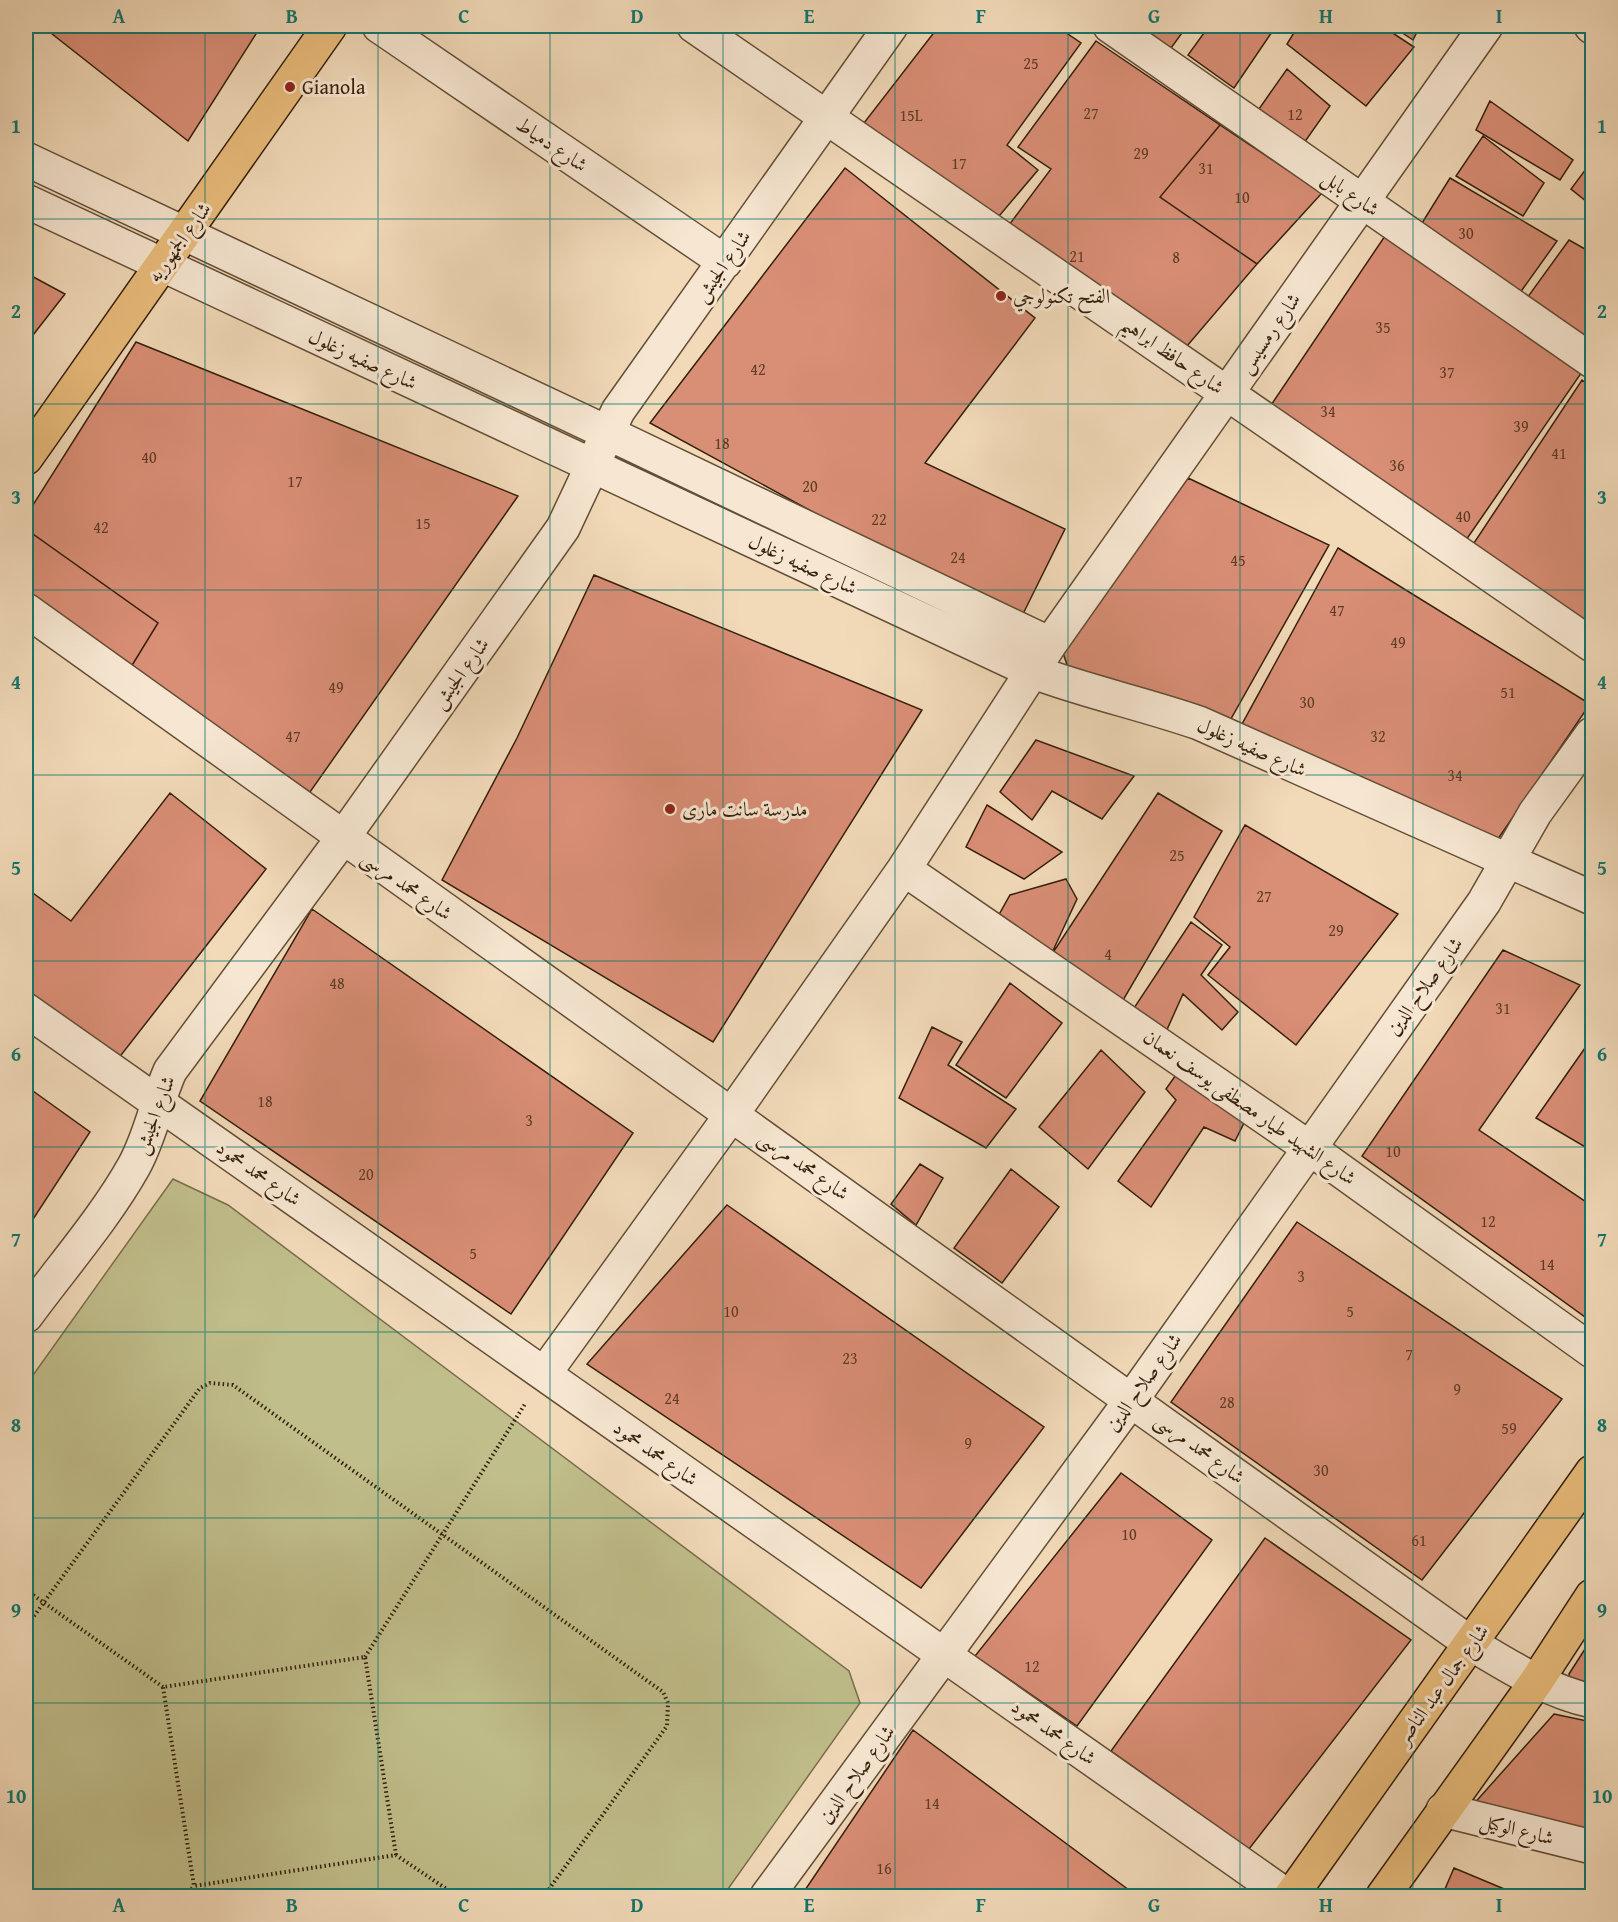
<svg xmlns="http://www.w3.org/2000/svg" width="1618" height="1922" font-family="'Gentium Book Plus',Amiri,serif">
<rect width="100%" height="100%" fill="#f2dab9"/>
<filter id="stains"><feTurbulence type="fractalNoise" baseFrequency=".00333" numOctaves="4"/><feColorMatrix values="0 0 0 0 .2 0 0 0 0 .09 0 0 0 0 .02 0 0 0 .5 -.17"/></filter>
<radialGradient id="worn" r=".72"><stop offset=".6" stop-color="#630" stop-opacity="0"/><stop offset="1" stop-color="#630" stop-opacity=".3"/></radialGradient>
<!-- green -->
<path fill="#c0be8b" stroke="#7a6e4b" stroke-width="1.5" d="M173,1179L228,1205L849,1671L860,1703L723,1896H26V1385Z"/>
<!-- building -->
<path fill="#d98e76" stroke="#341f0b" stroke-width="1.5" d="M42,26H261L188,141Z
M939,26H1056L1081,43L1007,145L1038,170L994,222L857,132Z
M1125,26H1187L1166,55Z
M1209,26H1276L1234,88L1188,55Z
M1298,26H1382L1414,47L1366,106L1287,44Z
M1392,26H1420L1413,40Z
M1096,41L1220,125L1160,197L1257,264L1181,353L1003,233L1051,169L1018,147Z
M1287,69L1330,106L1304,143L1259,109Z
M1490,101L1573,160L1560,180L1476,130Z
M1220,125L1322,193L1257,264L1160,197Z
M1483,136L1544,183L1523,216L1456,176Z
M1592,161V206L1571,189Z
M845,168L1035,318L925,463L1065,529L1018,624L650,423Z
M1450,178L1557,241L1517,297L1417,231Z
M1389,230L1584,369L1464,543L1267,411Z
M1569,240L1592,253V353L1522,305Z
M26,273L65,294L26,344Z
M136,342L518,496L310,792L131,667L158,623L26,529V516Z
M1582,380L1592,388V630L1470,549Z
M1188,478L1329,545L1228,724L1071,676L1063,653Z
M26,529L158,623L131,667L26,597Z
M1338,548L1590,704L1498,839L1241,726Z
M594,575L922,710L713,1042L442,880L517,738Z
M1036,740L1134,776L1102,819L1052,791L1032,820L1000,792Z
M170,793L266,869L118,1059L26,989V888L71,921Z
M1158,793L1222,831L1122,1002L1050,957Z
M987,805L1062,852L1024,879L966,847Z
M1245,825L1398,914L1296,1045L1208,975L1230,947L1194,917Z
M1066,879L1077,899L1050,957L996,920L1010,895Z
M312,909L633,1133L511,1314L200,1101Z
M1191,922L1222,945L1201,975L1238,1012L1222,1030L1183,994L1165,1034L1134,1008Z
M1503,950L1580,985L1479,1130L1592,1206V1322L1362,1156Z
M1010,983L1062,1023L1006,1098L956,1065Z
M932,1027L962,1042L948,1065L1016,1109L986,1148L899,1098Z
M1592,1038V1151L1536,1118Z
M1101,1050L1145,1092L1088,1169L1039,1127Z
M1178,1072L1247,1117L1235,1141L1204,1127L1151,1207L1118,1181L1176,1100L1166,1089Z
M26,1086L90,1132L26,1230Z
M920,1164L943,1178L916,1225L891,1204Z
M1011,1169L1059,1207L1002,1283L954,1248Z
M727,1205L1044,1427L921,1588L587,1364Z
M1297,1222L1562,1399L1422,1580L1171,1402Z
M1121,1473L1212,1540L1077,1726L975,1656Z
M1265,1538L1411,1640L1249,1849L1111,1751Z
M1592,1638V1696L1571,1683L1569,1674Z
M1554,1714L1592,1722V1847L1463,1816Z
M913,1730L1137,1896H801Z
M1454,1868L1521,1896H1442Z"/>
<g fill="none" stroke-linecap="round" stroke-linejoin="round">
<defs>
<path id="minor" d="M379,26L725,262
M694,26L1592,645
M1110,26L1592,361
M1591,26L1592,27
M26,159L606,432L1050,644
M26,201L1034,672C1088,692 1144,704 1199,723L1592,898
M26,610C505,957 990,1297 1470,1643C1510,1667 1547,1691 1592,1701
M904,869L1308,1147L1592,1351
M26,1010L1287,1896
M26,1316C61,1268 105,1218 134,1166C151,1135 156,1103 170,1071L342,839L563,528L618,411L891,26
M544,1374L732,1114L904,869L1050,644L1486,26
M1443,1810L1592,1847
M767,1896L1132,1399L1484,902L1535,813L1592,734"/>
<path id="major" d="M26,458L330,26
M1291,1896L1592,1472
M1383,1896L1536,1682L1592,1596"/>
</defs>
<!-- minor casing -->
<use href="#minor" stroke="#644e36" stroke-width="36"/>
<!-- major casing -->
<use href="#major" stroke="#341f0b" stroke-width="36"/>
<!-- path -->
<path stroke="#341f0b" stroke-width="4" stroke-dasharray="1.5 3" stroke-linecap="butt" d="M1586,1560L1592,1551
M26,1590L163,1687
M26,1627L200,1388L210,1383L233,1385L663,1692L668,1703L667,1726L544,1896
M365,1657L525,1404
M396,1855L365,1657L163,1687L194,1886L396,1855L457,1896
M186,1896L194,1886"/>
<!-- minor -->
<use href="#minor" stroke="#f7e7d2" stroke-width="33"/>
<!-- major -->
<use href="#major" stroke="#e9bd7c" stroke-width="33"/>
</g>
<!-- grid -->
<path fill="none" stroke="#0f766e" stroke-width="1.5" stroke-opacity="0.55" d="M205,26V1896M378,26V1896M550,26V1896M723,26V1896M895,26V1896M1068,26V1896M1240,26V1896M1413,26V1896M26,219H1592M26,404H1592M26,590H1592M26,775H1592M26,961H1592M26,1147H1592M26,1332H1592M26,1518H1592M26,1703H1592"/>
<!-- markers -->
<g fill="#8f2418" stroke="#f7e7d2" stroke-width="2">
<circle cx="290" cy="87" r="6"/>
<circle cx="1001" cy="296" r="6"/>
<circle cx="670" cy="809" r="6"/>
</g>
<g text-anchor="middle" stroke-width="6" stroke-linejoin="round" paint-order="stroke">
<!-- number labels -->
<g font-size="16" fill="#5d3b26">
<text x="1031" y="69">25</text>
<text x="1091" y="119">27</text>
<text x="1295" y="120">12</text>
<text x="911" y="121">15L</text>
<text x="1141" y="159">29</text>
<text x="959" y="169">17</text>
<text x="1206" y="174">31</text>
<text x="1242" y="203">10</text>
<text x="1466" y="239">30</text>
<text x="1077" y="262">21</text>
<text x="1176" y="263">8</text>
<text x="1383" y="333">35</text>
<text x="758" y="375">42</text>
<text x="1447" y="378">37</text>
<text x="1328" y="417">34</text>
<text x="1521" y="432">39</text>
<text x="722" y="449">18</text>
<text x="1559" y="459">41</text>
<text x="149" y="463">40</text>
<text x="1397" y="471">36</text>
<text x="295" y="487">17</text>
<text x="810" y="492">20</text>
<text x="1463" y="522">40</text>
<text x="879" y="525">22</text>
<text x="423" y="529">15</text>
<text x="101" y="533">42</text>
<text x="958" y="563">24</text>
<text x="1238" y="566">45</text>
<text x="1337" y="616">47</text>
<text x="1398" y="648">49</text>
<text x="336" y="693">49</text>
<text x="1508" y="698">51</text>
<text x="1307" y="708">30</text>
<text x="293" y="742">47</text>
<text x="1378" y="742">32</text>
<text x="1455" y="781">34</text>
<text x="1177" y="861">25</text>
<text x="1264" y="902">27</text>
<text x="1336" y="936">29</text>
<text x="1108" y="960">4</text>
<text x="337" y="989">48</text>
<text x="1503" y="1014">31</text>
<text x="265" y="1107">18</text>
<text x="529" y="1126">3</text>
<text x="1393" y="1157">10</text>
<text x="366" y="1180">20</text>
<text x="1488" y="1227">12</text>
<text x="473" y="1259">5</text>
<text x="1547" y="1270">14</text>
<text x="1301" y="1282">3</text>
<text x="731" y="1317">10</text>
<text x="1350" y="1317">5</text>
<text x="1409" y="1360">7</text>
<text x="850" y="1364">23</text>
<text x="1457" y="1395">9</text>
<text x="672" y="1404">24</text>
<text x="1227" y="1408">28</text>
<text x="1509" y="1434">59</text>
<text x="968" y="1449">9</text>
<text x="1321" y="1476">30</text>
<text x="1129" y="1540">10</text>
<text x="1419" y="1546">61</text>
<text x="1032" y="1672">12</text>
<text x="932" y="1809">14</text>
<text x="884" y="1874">16</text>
</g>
<!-- poi labels -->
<g font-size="20" fill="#341f0b" stroke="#f7e7d2" text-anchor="start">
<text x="302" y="94">Gianola</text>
<text x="1013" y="303">الفتح تكنولوجي</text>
<text x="682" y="816">مدرسة سانت مارى</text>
</g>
<!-- street labels -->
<g font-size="20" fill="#341f0b" stroke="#f7e7d2">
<text transform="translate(552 144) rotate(34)" y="7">شارع دمياط</text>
<text transform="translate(1351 193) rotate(35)" y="7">شارع بابل</text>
<text transform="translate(179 242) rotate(-54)" y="7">شارع الجمهوريه</text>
<text transform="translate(722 266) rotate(-55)" y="7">شارع الجيش</text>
<text transform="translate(1269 333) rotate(-55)" y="7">شارع رمسيس</text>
<text transform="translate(1173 355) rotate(35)" y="7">شارع حافظ ابراهيم</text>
<text transform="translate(363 359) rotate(25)" y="7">شارع صفيه زغلول</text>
<text transform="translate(803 564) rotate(25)" y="7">شارع صفيه زغلول</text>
<text transform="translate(460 673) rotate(-54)" y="7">شارع الجيش</text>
<text transform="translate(1252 747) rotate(24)" y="7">شارع صفيه زغلول</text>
<text transform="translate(407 885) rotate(35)" y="7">شارع محمد مرسى</text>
<text transform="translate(1424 986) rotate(-54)" y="7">شارع صلاح الدين</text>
<text transform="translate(1250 1107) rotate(35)" y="7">شارع الشهيد طيار مصطفى يوسف نعمان</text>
<text transform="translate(154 1115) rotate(-69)" y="7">شارع الجيش</text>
<text transform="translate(804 1165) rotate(35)" y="7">شارع محمد مرسى</text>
<text transform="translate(259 1173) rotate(35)" y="7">شارع محمد محمود</text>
<text transform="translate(1143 1382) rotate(-54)" y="7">شارع صلاح الدين</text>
<text transform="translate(1200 1448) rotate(36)" y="7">شارع محمد مرسى</text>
<text transform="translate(656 1453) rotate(35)" y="7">شارع محمد محمود</text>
<text transform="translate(1442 1684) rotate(-54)" y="7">شارع جمال عبد الناصر</text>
<text transform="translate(1054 1732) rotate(35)" y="7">شارع محمد محمود</text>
<text transform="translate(856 1774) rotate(-54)" y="7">شارع صلاح الدين</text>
<text transform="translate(1517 1829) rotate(14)" y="7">شارع الوكيل</text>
</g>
</g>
<!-- margin -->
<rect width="1618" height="1922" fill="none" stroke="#f2dab9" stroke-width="66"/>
<rect x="33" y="33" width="1552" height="1856" fill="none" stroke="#0f766e" stroke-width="2"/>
<g font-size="20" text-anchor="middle" font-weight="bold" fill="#0f766e">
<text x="119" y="23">A</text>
<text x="292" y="23">B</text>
<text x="464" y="23">C</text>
<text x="637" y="23">D</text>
<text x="809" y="23">E</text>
<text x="981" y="23">F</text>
<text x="1154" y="23">G</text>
<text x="1326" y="23">H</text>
<text x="1499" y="23">I</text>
<text x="16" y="133">1</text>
<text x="1602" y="133">1</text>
<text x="16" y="318">2</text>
<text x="1602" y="318">2</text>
<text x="16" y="504">3</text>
<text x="1602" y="504">3</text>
<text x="16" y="689">4</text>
<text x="1602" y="689">4</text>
<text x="16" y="875">5</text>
<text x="1602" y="875">5</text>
<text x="16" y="1061">6</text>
<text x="1602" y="1061">6</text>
<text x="16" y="1246">7</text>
<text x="1602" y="1246">7</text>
<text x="16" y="1432">8</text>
<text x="1602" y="1432">8</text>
<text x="16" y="1617">9</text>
<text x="1602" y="1617">9</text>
<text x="16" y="1803">10</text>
<text x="1602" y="1803">10</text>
<text x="119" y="1912">A</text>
<text x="292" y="1912">B</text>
<text x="464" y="1912">C</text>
<text x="637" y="1912">D</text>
<text x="809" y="1912">E</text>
<text x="981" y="1912">F</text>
<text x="1154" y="1912">G</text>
<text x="1326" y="1912">H</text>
<text x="1499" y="1912">I</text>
</g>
<rect width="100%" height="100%" filter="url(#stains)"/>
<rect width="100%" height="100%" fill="url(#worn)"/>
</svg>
